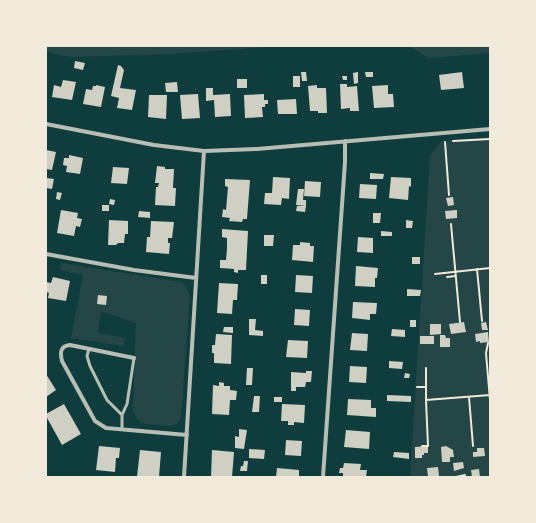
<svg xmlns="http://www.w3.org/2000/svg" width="536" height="523" font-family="Rubik,sans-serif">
<rect width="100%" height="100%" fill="#0f3d3e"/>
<!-- green -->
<path fill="#244646" d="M46,46H280L171,54L72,57L46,52Z
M409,46H490V53L429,58Z
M490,137V477H410L430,156L441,141Z
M61,263L181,282L186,286L190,296L181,418L177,424L171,426L146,424L140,422L133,412L136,323L101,311L98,333L125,338L123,346L71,338L83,275L60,270Z"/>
<!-- building -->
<path fill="#cfcfc3" d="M75,61L85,63L83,70L74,68Z
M118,65L121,66L124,70L120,88L136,90L132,110L117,108L119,98L111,96Z
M301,72H306L307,81H302Z
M358,72V83L354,84L353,73Z
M365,72H373V77H366Z
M462,72L464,88L441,90L439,75Z
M293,76H300V87H293Z
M342,76H347V80H343Z
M237,79H247V88H237Z
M63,80L76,82L72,100L52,97L54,85L61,87Z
M177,82L178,92H166L165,83Z
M340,84H347V87L357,86L359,111H350V108L341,109Z
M96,85L105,87L101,107L83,104L86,89L92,90L93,86H96Z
M317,85V88H326L327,113H318V111H310L308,86Z
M388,85V94H393L394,107L374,108L372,86Z
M206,88H213V95L230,94L231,116L215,117L214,100L206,101Z
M198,94L200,118L182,119L180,95Z
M264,94V100H268V104H265V107H262L263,117L245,118L244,95Z
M149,95H167L166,119L148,117Z
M296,99L297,114H278L277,100Z
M46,150L56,152L52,170L46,169Z
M69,155L83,158L80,174L66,172L67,166L63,165L64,158H69Z
M157,166L165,167V169H174L173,188H176L175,206L155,205L156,187H158L159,183H155Z
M113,167L129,168L127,184L111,183Z
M370,173L384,174L383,179H370Z
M273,177L290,178L289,199L282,198L281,205L264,204L265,193H272Z
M391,177L411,178V187L409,186L408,200L389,198Z
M47,178L54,179L52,189L46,188Z
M225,179L250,180L247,219H243L242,222L229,221L230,218L222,217L223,209L226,210L228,187L225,186Z
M305,181L321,182L320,197L304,196Z
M360,184L377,185L376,199L359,198Z
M298,189H304L303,200H306V206L296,205Z
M57,192L62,193L60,200L56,199Z
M453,197L454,205L448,206L446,198Z
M110,199L115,200L114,205L109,204Z
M102,205H109V211H102Z
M297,206H306L305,212L296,211Z
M61,210L78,213L77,218L82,219L80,227L76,226L74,236L57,233Z
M457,210V218L446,219L445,211Z
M139,211L150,212V218L138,217Z
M373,213H381L380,223H373Z
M109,220L128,221V234H125L124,243H118L116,245H108Z
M406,220L413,221L412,228H406Z
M151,221L174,222L172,238H168V243H170L169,254L146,252L147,237H150Z
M222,229L248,231L246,270H238V273L234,272V269L220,268V260H226L227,249V238L222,237Z
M381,231L392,232V236H381Z
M264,235H274L273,246H264Z
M358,237L373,238V253L357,252Z
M300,242L310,243V246H314L313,262L292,260L293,245H300Z
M412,257H420V264H412Z
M356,266L378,268L377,278H375V287L355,286Z
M261,275H267V284H261Z
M296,275L313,276L312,293L295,292Z
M53,277L70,281L66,301L48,298L49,293L46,292V282L51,283Z
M219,283L238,284L237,300H233L232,314L217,313Z
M407,289L421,290L420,296H407Z
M98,295L107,296L106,305L97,304Z
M353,302L377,303L376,314H370V320L352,318Z
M295,309L310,310L309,326L294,325Z
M249,319H256L255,330L263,331V336L249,335Z
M410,320H416V327H410Z
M464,322L466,332L451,334L449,324Z
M486,322L488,330H482L481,323Z
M430,324H441V334L430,335Z
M224,327H233V333L223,332Z
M392,329L405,330V337L391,336Z
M488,332L489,342L480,343V341L476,342L475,334Z
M352,333L368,334L367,351L350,350Z
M216,334L232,335L231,364L214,363V353H212V345H215Z
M440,335H445L446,338H450V347H440Z
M420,336H434V344H420Z
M288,340L308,341L307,358L286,357Z
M389,361L403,362L402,369L389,368Z
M350,366L367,367L366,383L349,382Z
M247,368H253L252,385H246Z
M306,371H312L311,382H306L305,387H296V391H291V372L306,373Z
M405,373L410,374L409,378H404Z
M46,374L56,390L46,397Z
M219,382L224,383V386H230V390L237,391L236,400H230L229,415L212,414L213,385L219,386Z
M387,395L411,396V402L387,401Z
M254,396H260L259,412H252Z
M274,397H282V402H274Z
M348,399L371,400V408H376V417L347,415Z
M64,404L81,434L62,445L46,416V414Z
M282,404L305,405L304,423L294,422V425H288V421H281Z
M239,429L247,430L244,449L235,448V436L239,437Z
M346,430L370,432L369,449L344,447Z
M286,440L302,441L301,456L285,455Z
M99,446L120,448L119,458H116L115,472L96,470Z
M428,446V453H424V455H422V458H415V447Z
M446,446L453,450L454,457H450V462H442L441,447Z
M477,448H484L485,456L473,457V452H477Z
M249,449L265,450L264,459L249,458Z
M140,450L161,452L159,477H137Z
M212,450L234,452L232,477H211Z
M394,452L409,453V459L393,457Z
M244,461H248L247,471H240L241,466H243Z
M463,462L464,468L454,471L453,463Z
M344,463L361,464L360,470H367L366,477H343V473H339L340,468H343Z
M438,467L439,476L428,477L427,468Z
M277,468L299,470V477H276Z
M479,469L480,477H472L471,470Z"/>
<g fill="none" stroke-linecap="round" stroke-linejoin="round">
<!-- path -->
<path stroke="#f1e9da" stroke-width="2" d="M453,141L490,139
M445,142L449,195
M451,224L460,322
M477,269L482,321
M435,274L490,268
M447,277L456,276
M488,343L486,353L490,400
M417,387H426
M469,397L473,446
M426,400L490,395
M422,446H428L426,400V368
M456,477L465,475"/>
<!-- service -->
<path stroke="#b8beb3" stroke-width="3" d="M89,349L87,356L90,366L107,400L122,415V429
M122,415L127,404L134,358"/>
<!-- minor -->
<path stroke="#b8beb3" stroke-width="4" d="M46,124L154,145L204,151L257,149L490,129
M46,254L134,270L196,278
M134,358L70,345C60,346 60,353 62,361L95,421L106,428L187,435
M184,477L204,151
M323,477L345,162V141"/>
</g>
<!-- border -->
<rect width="536" height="523" fill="none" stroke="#f1e9da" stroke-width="94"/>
</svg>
